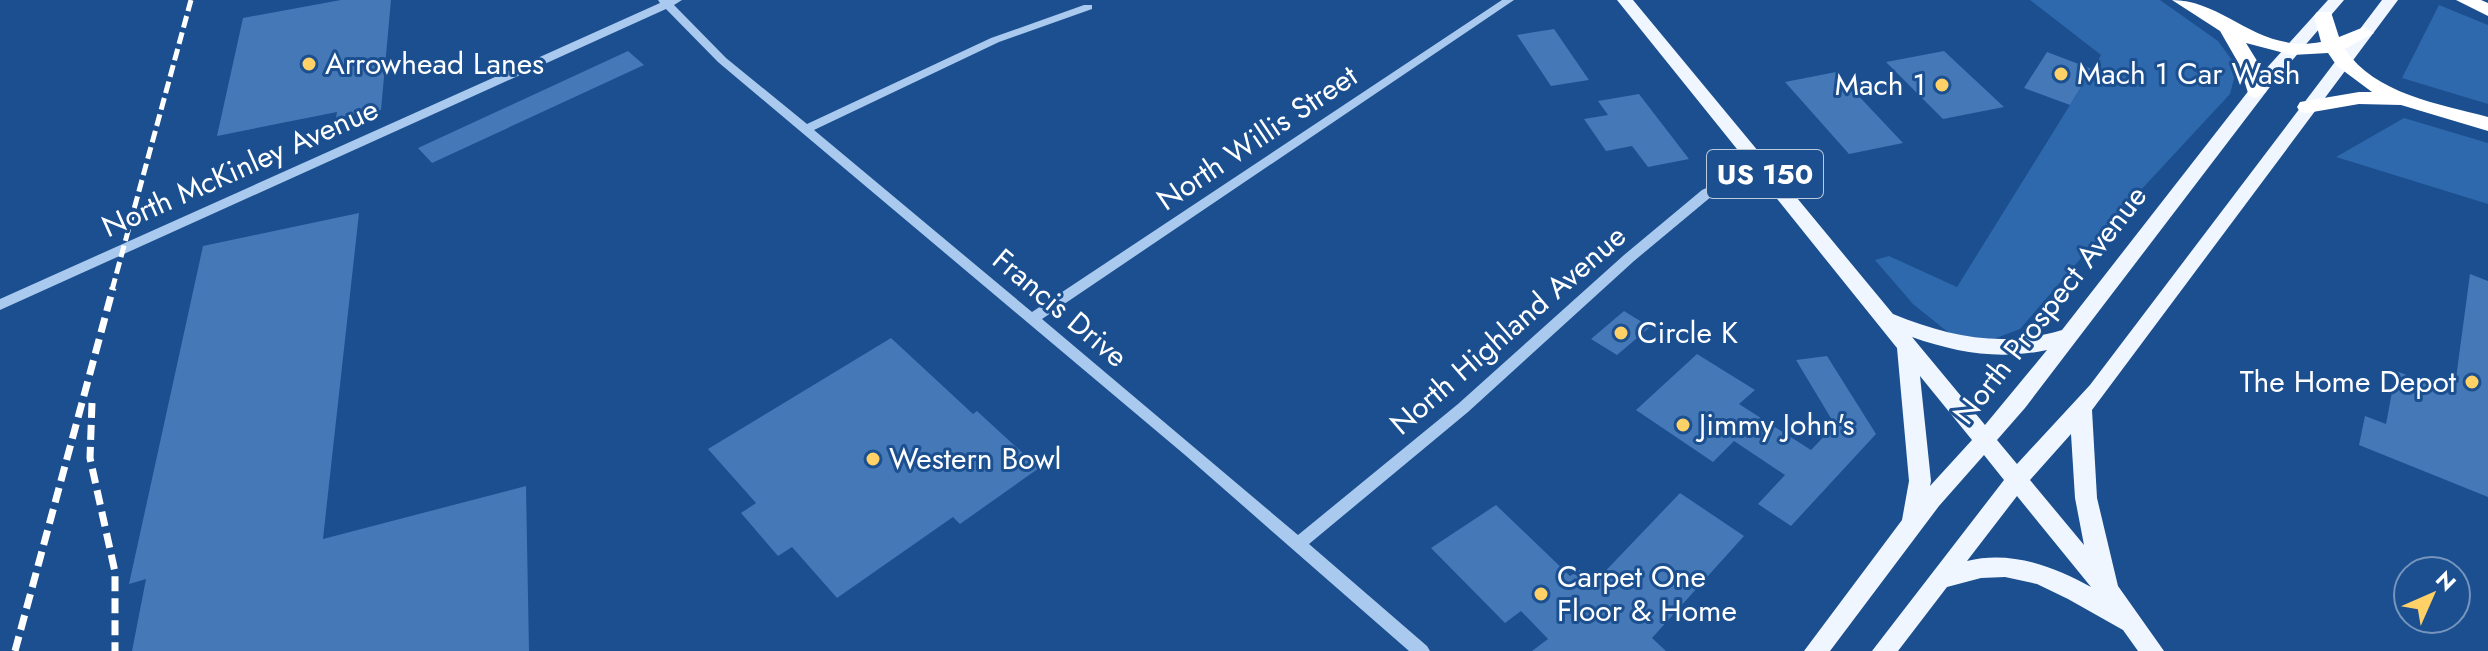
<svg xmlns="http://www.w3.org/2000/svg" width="2488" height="651" font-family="Jost,sans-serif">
<rect width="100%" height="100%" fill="#1b4f8f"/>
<!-- green -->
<path fill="#2e69ad" d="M2030,0H2160L2218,41L2237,67L2230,94L2126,206L2020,329L1991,340L1949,333L1913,304L1875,260L1889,256L1957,287L2101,55Z
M2439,5L2488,25V104L2402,78Z
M2404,118L2488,143V204L2336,157Z"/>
<!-- building -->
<path fill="#4478b7" d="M341,0H391L381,110L336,118L337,112L217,136L243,18Z
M1554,29L1589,80L1551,86L1517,35Z
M628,51L644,65L432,163L418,148Z
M1944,51L2004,107L1943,119L1886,62Z
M2047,52L2092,69L2070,105L2024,88Z
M1836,72L1903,143L1849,154L1785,82Z
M1639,94L1689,159L1648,167L1632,146L1606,151L1584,119L1608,115L1598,101Z
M359,213L323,539L526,486L529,651H132L146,579L129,584L203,246Z
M2470,274L2488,281V497L2359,445L2365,416L2386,424L2396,371L2454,393Z
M1624,311L1650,327L1617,355L1591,339Z
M891,338L973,414L977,411L1039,468L960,524L953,517L837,598L792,547L778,556L741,513L756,503L708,449Z
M1697,354L1755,390L1739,404L1811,450L1835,425L1796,360L1827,356L1876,434L1791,526L1758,504L1785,475L1734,441L1713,462L1636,410Z
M1680,493L1744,536L1652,638L1666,651H1532L1548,639L1521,611L1505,623L1431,548L1496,505L1570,576L1580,570L1594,583Z"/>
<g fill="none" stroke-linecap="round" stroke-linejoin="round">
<!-- minor -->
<path fill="#a9c9ee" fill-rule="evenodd" d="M658,0H682L674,5L726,58L807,124L991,38L1084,5H1092V9L999,42L814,130L1032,312L1502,0H1514L1042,319L1298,535L1458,404L1624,255L1702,190L1730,177L1765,170L1771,174L1769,177L1737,184L1712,196L1634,261L1468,412L1309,544L1427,646L1430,651H1409L1185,455L718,62L666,9L0,310V299L660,3Z"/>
<!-- major -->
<path fill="#f0f6ff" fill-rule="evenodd" d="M1617,0H1633L1893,314C1950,337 2002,348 2062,330L2264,71L2328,0H2344L2276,79L2025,408L1997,440L2017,464L2090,385L2382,0H2398L2092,410L2097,498L2118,586L2164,651H2138L2123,630L2068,599L2037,584L2005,577L1981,578L1947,587L1898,651H1872L2004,480L1984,455L1939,506L1830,651H1804L1902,520L1909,481L1897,348ZM1912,337C1957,353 2000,360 2047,350L1985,425ZM1920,376L1972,440L1930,486L1931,481ZM2071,434L2075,498L2084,545L2030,480ZM2017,496L2091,587C2053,566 2010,550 1967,561Z"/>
<!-- highway -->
<path fill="#fff" fill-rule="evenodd" d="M2172,0C2225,0 2258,54 2321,42L2314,16L2317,12H2331L2339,37L2364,27L2374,33L2345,49C2374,94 2440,104 2488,117V131L2401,105L2359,104L2307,113L2300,112L2297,107L2300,102L2359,92H2372L2337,66L2328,53L2292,55L2246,43L2259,64L2266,92L2256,98L2249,96L2239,64L2220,31Z
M2456,0H2481L2488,3V16Z"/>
<!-- rail-far1 -->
<path stroke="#fff" stroke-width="5" stroke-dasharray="12 5" stroke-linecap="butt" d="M112,290L191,0"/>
<!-- rail -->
<path stroke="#fff" stroke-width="7" stroke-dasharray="15 7" stroke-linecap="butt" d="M92,403L90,458L115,572V651
M15,651L113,288"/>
</g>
<!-- markers -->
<g fill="#ffd166" stroke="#1b4f8f" stroke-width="3">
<circle cx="309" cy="64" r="8"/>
<circle cx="2061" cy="74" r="8"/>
<circle cx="1942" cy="85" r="8"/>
<circle cx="1621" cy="333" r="8"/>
<circle cx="2472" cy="382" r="8"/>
<circle cx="1683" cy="425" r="8"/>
<circle cx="873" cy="459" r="8"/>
<circle cx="1541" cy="594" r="8"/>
</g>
<g text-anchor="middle" stroke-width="6" stroke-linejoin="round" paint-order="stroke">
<!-- shield labels -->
<rect fill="#1b4f8f" stroke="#bbcadd" stroke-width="2" x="1707" y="150" width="116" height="48" rx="6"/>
<g font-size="28" font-weight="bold" fill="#fff">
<text x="1765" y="184">US 150</text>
</g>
<!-- poi labels -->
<g font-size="30" fill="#fff" stroke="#1b4f8f" text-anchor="start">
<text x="325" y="74">Arrowhead Lanes</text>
<text x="2077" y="84">Mach 1 Car Wash</text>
<text x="1926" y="95" text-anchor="end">Mach 1</text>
<text x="1637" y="343">Circle K</text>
<text x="2456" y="392" text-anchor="end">The Home Depot</text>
<text x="1699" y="435">Jimmy John's</text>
<text x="889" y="469">Western Bowl</text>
<text x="1557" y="587">Carpet One<tspan x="1557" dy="34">Floor &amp; Home</tspan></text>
</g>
<!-- street labels -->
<g font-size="30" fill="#fff" stroke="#1b4f8f">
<text transform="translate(1257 138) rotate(-34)" y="10">North Willis Street</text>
<text transform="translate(240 168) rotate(-24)" y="10">North McKinley Avenue</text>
<text transform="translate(2050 305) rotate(-52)" y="10">North Prospect Avenue</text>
<text transform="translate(1060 308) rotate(40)" y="10">Francis Drive</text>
<text transform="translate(1508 330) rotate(-41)" y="10">North Highland Avenue</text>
</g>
</g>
<!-- north arrow -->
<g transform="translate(2432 595) rotate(45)"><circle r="38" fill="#1b4f8f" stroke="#7695bc" stroke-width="2"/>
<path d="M0-6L14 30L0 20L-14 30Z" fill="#ffd166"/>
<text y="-12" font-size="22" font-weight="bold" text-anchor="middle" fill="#ffffff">N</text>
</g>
</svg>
